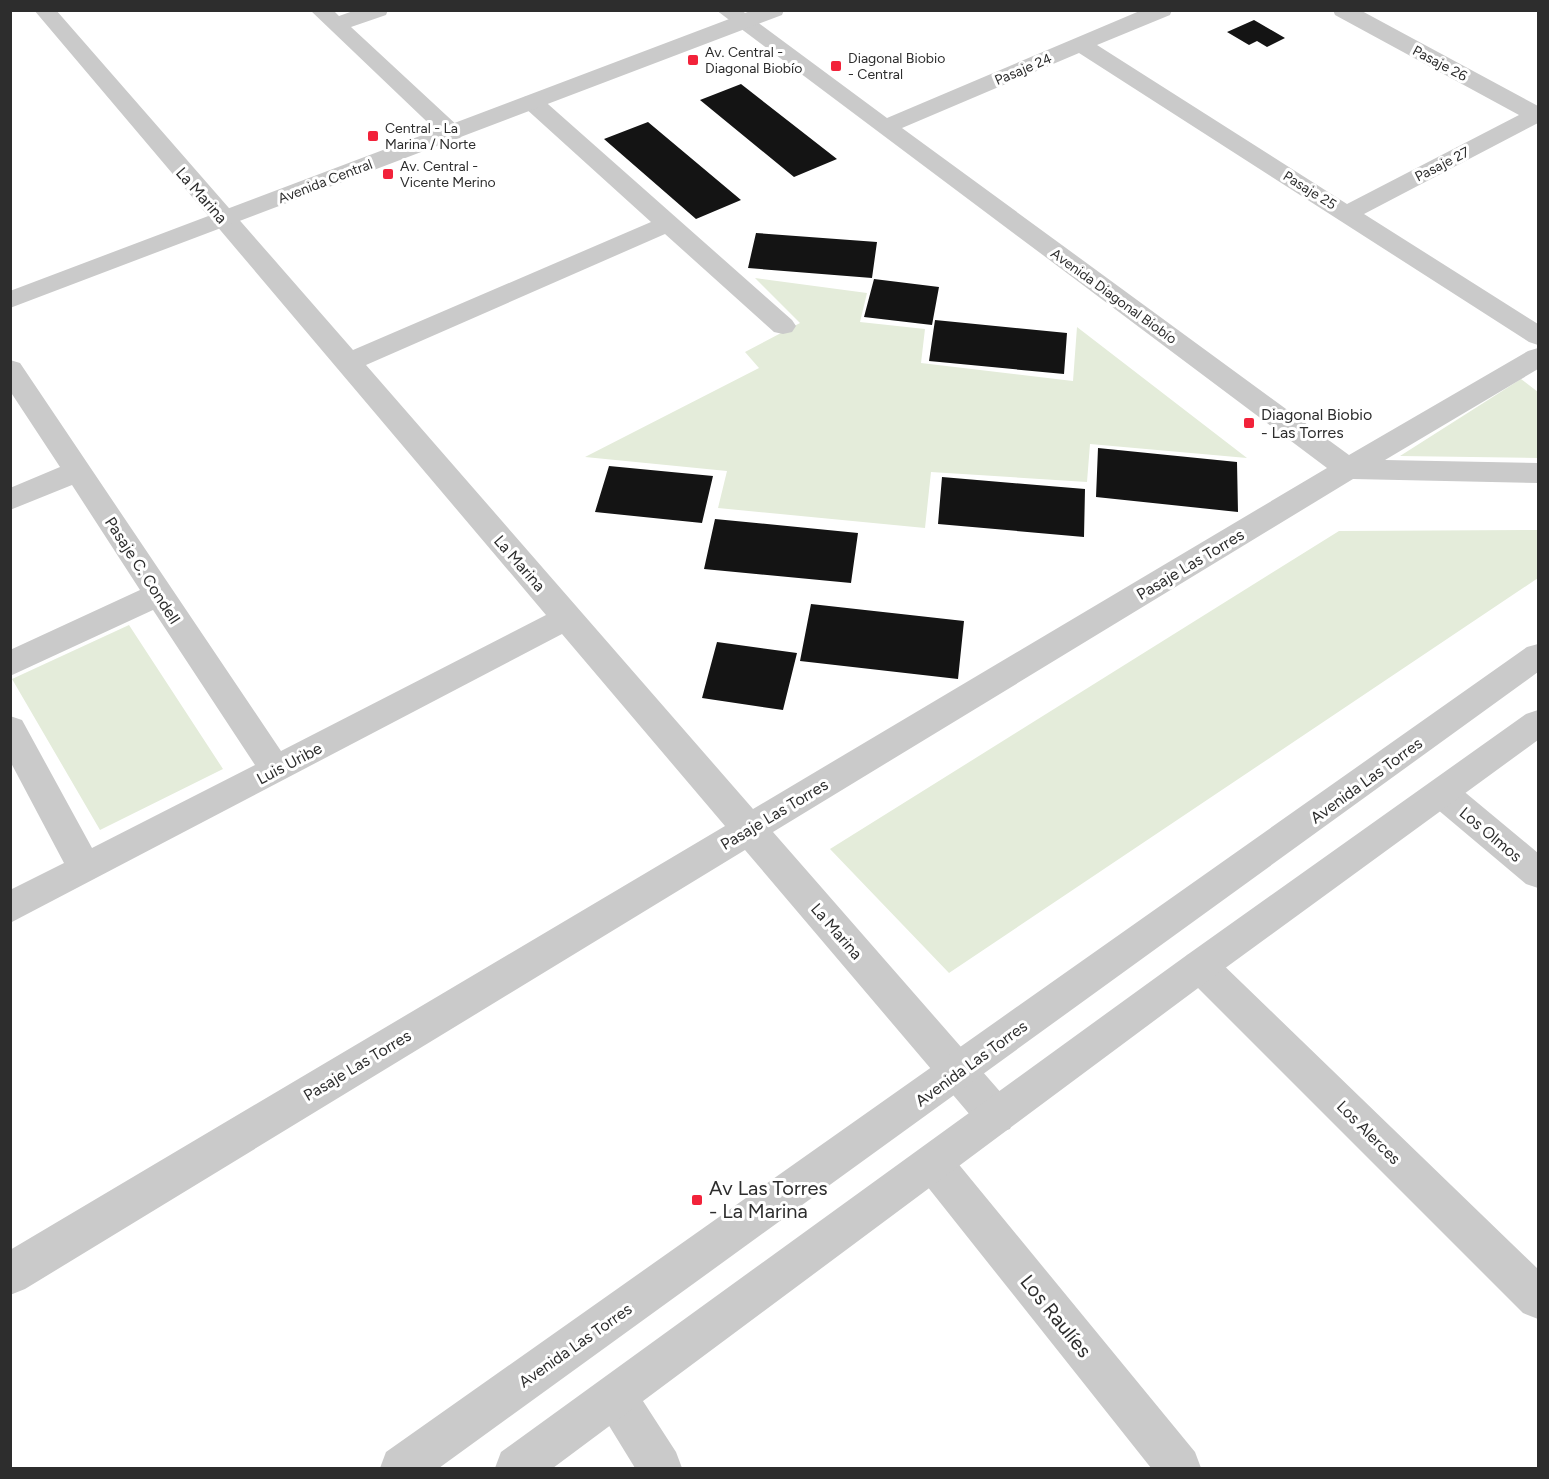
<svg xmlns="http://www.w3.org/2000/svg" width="1549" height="1479" font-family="Figtree,sans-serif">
<rect width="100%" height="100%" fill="#fff"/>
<!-- green -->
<path fill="#e4ecda" d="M755,278L867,293L860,322L925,329L921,363L1073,381L1077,327L1247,458L1090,444L1087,482L931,472L925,528L718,508L727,471L585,457L759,368L745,352L800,323Z
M1521,379L1538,392V458L1400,456Z
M1538,530V578L949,973L830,849L1339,531Z
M129,625L223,769L100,830L12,679Z"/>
<!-- building -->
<path fill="#141414" d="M1254,20L1285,38L1267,47L1257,41L1249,45L1227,32Z
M741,84L837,159L794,177L700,100Z
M648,122L741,200L696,219L604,139Z
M756,233L877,242L872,278L748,268Z
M874,279L939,287L932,325L864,317Z
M935,320L1067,333L1064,374L929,361Z
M1098,448L1237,462L1238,512L1096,497Z
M609,466L713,476L702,523L595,512Z
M942,477L1085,489L1084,537L938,524Z
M715,519L858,533L851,583L704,569Z
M811,604L964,621L958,679L800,661Z
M717,642L797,653L783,710L702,698Z"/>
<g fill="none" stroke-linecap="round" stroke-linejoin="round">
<!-- minor -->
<path fill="#cacaca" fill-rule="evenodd" d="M34,10H56L353,350L651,222L524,107L521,102L524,97L532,95L540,97L792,320L796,326L792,332L783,334L774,332L665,234L366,365L753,809L1327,468L716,10H741L887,118L1142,10H1172L1170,15L1097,45L1347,204L1519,115L1335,15L1333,10H1360L1538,106V123L1364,214L1538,324V345L1529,342L1079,53L902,128L1349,455L1528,351L1538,348V369L1385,460L1538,463V483L1353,479L773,832L1010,1103L1015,1116L1010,1129L996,1134L982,1129L745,850L25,1289L10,1295V1250L725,826L562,634L10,923V890L64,863L10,761V716L22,720L92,848L255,765L153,610L10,676V650L140,590L72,485L10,510V488L60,467L10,391V360L20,363L281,751L546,615Z
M310,10H333L339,16L356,10H388L386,15L351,27L460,128L464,133L460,138L452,140L444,138Z
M1443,780L1455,784L1538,853V888L1526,884L1431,804L1426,794L1431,784Z
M1200,950L1213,955L1538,1269V1319L1523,1313L1187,977L1182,966L1187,955Z
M933,1144L947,1150L1195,1452L1201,1468H1151L919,1176L913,1163L919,1150Z
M615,1374L630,1381L676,1452L682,1468H635L600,1411L593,1396L600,1381Z"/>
<!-- tertiary -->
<path fill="#cacaca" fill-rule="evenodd" d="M753,10H784L782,15L10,308V291Z
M1538,644V672L439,1468H380L386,1452L1527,647Z
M1538,710V740L1213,977L553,1468H495L501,1452L1187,955L1526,714Z"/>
</g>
<!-- markers -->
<g fill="#f2223a" stroke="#fff" stroke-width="2">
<rect x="687" y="54" width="12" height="12" rx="3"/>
<rect x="830" y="60" width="12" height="12" rx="3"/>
<rect x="367" y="130" width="12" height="12" rx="3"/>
<rect x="382" y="168" width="12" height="12" rx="3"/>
<rect x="1243" y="417" width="12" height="12" rx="3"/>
<rect x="691" y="1194" width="12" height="12" rx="3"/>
</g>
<g text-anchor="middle" stroke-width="6" stroke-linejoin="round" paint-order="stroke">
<!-- far-poi labels -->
<g font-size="14" fill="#2d2d2d" stroke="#fff" text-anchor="start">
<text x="705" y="57">Av. Central -<tspan x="705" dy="16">Diagonal Biobío</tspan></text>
<text x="848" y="63">Diagonal Biobio<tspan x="848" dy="16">- Central</tspan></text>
<text x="385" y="133">Central - La<tspan x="385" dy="16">Marina / Norte</tspan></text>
<text x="400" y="171">Av. Central -<tspan x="400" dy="16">Vicente Merino</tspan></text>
</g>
<!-- far-street labels -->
<g font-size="14" fill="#2d2d2d" stroke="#fff">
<text transform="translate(1440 63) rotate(28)" y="5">Pasaje 26</text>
<text transform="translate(1023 69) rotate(-23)" y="5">Pasaje 24</text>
<text transform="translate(1442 164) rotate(-27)" y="5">Pasaje 27</text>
<text transform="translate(325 181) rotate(-21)" y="5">Avenida Central</text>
<text transform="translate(1310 190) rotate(32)" y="5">Pasaje 25</text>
<text transform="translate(1114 296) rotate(36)" y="5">Avenida Diagonal Biobío</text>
</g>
<!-- street labels -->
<g font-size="16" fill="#2d2d2d" stroke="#fff">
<text transform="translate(202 195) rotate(49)" y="6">La Marina</text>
<text transform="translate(520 563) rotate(49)" y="6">La Marina</text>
<text transform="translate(1190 564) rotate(-31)" y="6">Pasaje Las Torres</text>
<text transform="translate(143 570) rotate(57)" y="6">Pasaje C. Condell</text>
<text transform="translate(289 763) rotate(-28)" y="6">Luis Uribe</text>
<text transform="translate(1366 780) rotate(-36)" y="6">Avenida Las Torres</text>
<text transform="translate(774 814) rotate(-31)" y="6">Pasaje Las Torres</text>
<text transform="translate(1491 834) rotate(40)" y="6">Los Olmos</text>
<text transform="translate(837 931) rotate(49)" y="6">La Marina</text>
<text transform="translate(971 1063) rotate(-36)" y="6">Avenida Las Torres</text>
<text transform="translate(357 1065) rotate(-31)" y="6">Pasaje Las Torres</text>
<text transform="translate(1369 1132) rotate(45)" y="6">Los Alerces</text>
<text transform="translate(575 1345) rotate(-35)" y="6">Avenida Las Torres</text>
</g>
<!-- poi labels -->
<g font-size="16" fill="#2d2d2d" stroke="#fff" text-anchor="start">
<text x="1261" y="420">Diagonal Biobio<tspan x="1261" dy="18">- Las Torres</tspan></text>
</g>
<!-- near-poi labels -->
<g font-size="20" fill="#2d2d2d" stroke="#fff" text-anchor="start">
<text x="709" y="1195">Av Las Torres<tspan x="709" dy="23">- La Marina</tspan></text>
</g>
<!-- near-street labels -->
<g font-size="20" fill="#2d2d2d" stroke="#fff">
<text transform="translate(1056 1316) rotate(51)" y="7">Los Raulíes</text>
</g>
</g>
<!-- border -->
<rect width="1549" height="1479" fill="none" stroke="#2d2d2d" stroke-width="24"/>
</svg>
